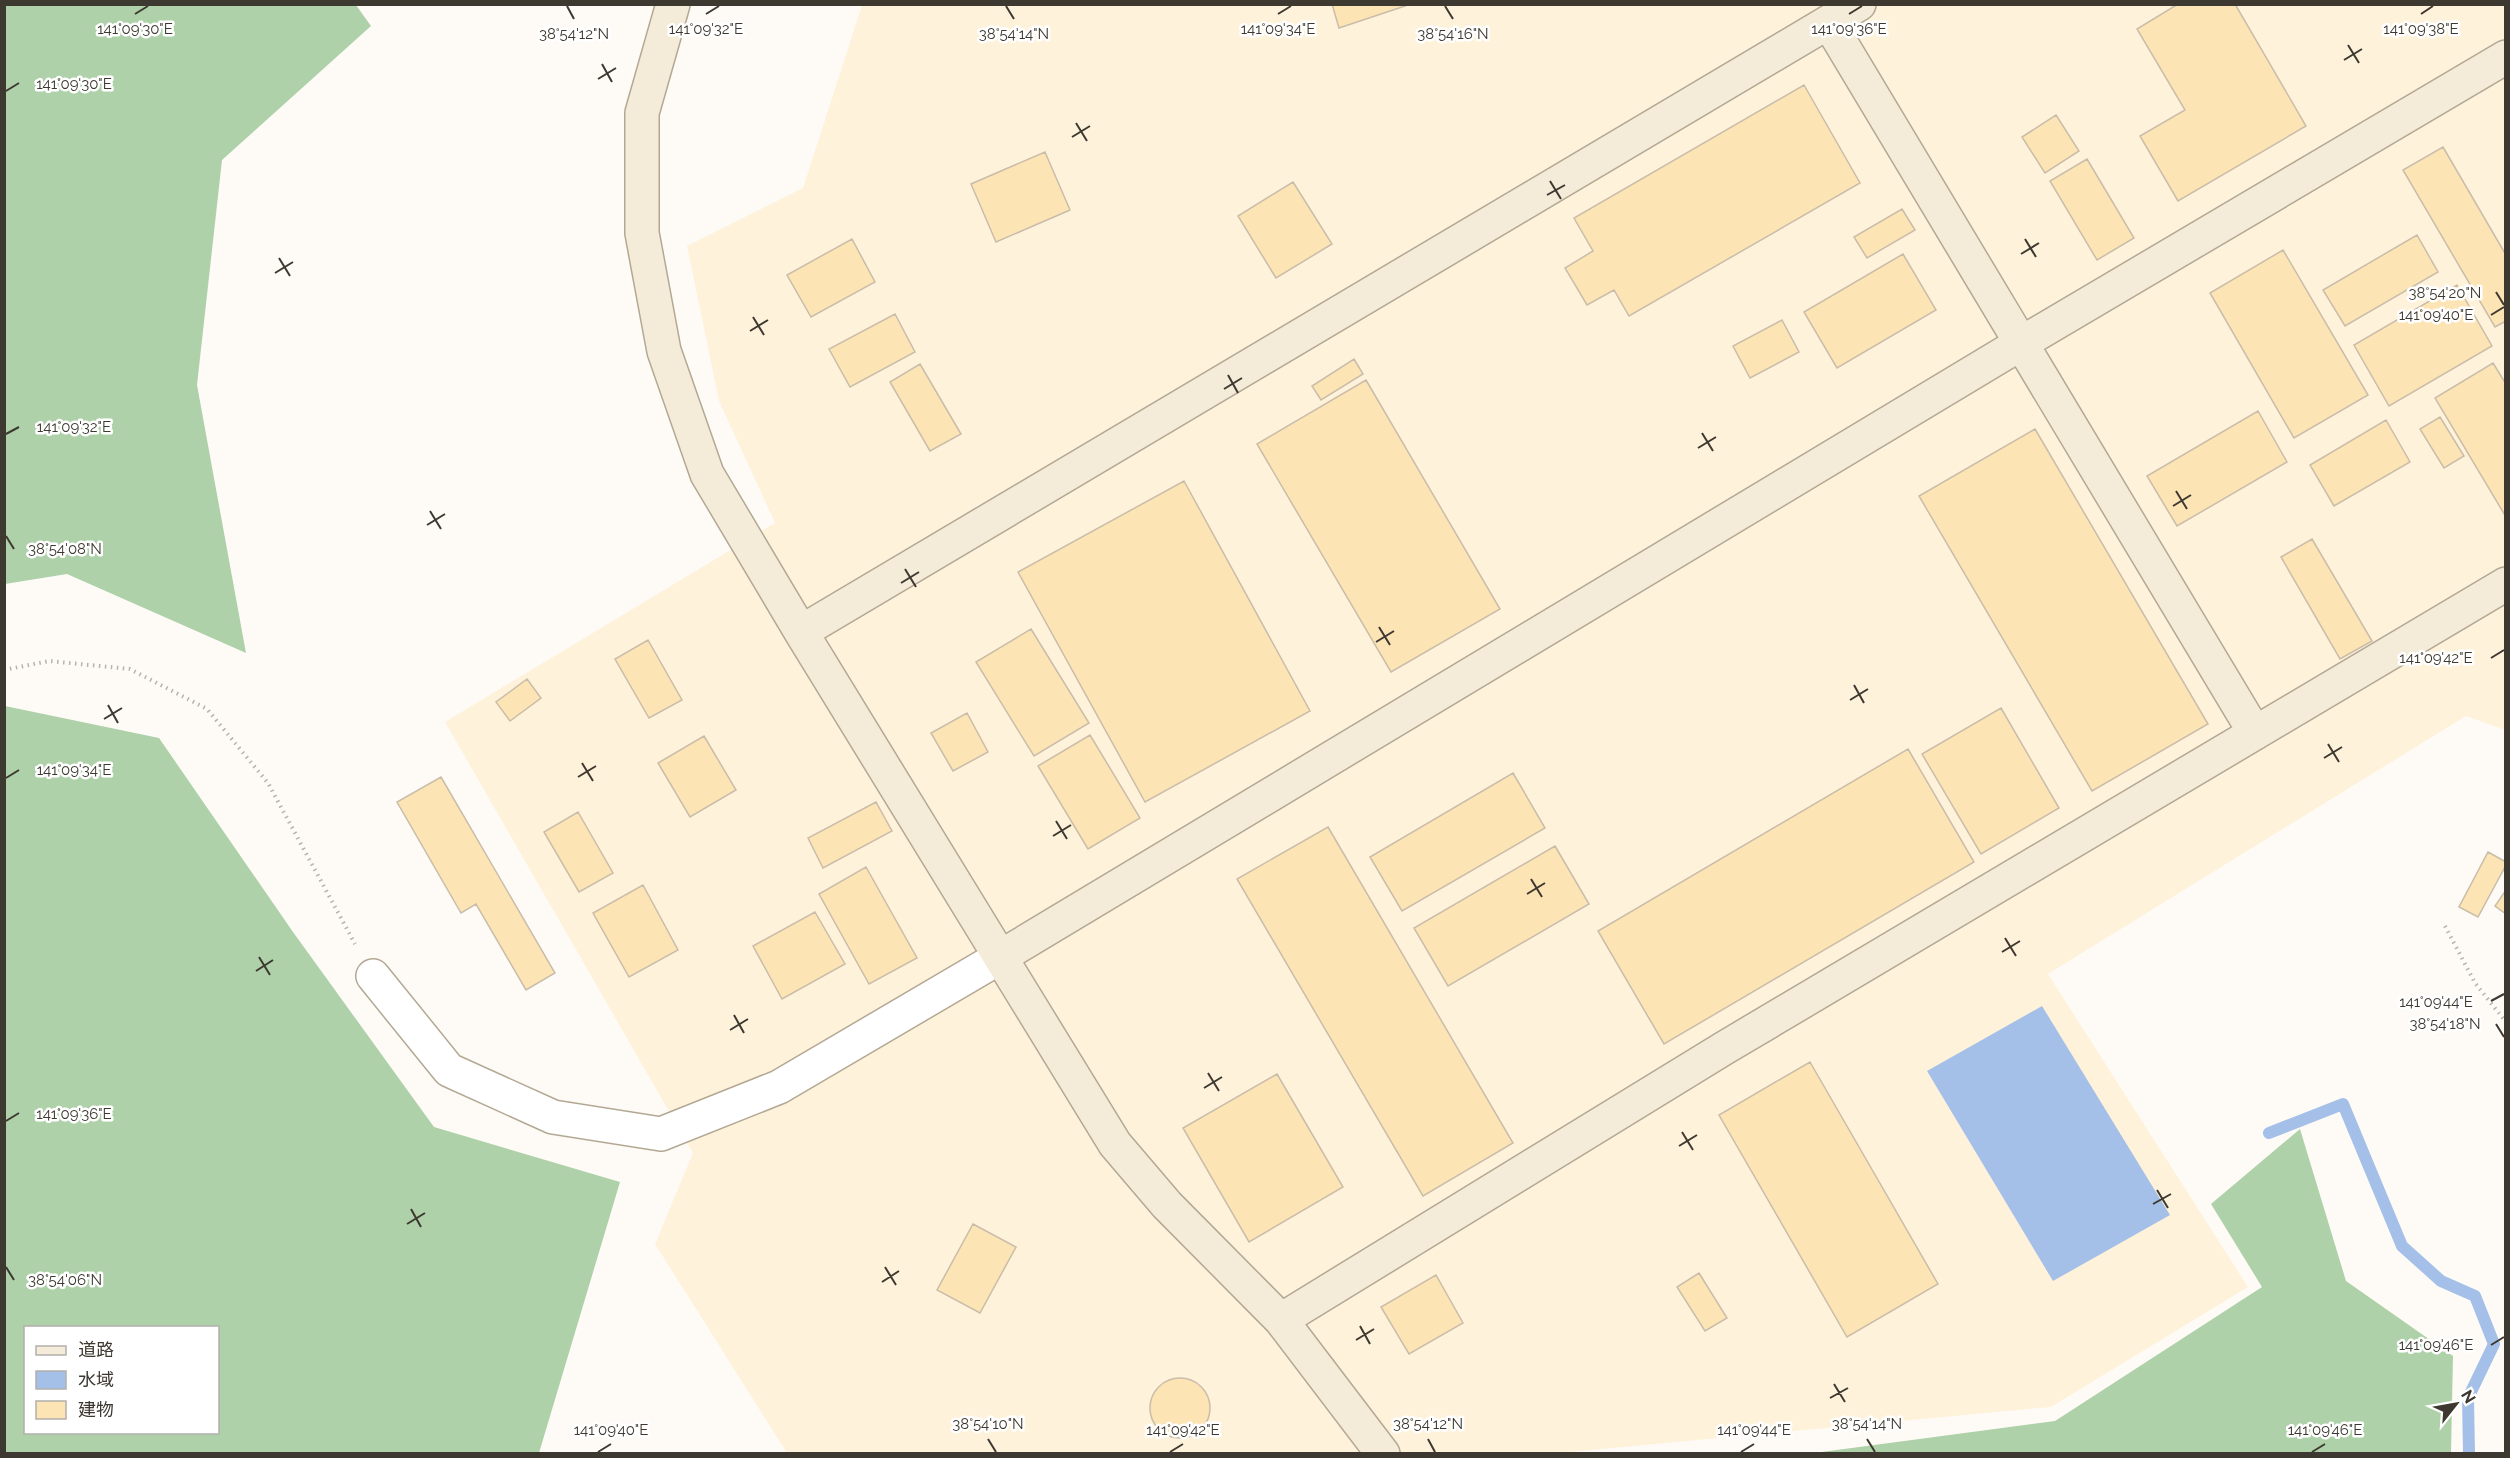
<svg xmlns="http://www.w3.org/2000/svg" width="2510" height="1458" font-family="Raleway,'Noto Sans JP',sans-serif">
<rect width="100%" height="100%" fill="#fefbf7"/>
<!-- built -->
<path fill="#fff2db" d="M862,5H2505V730L2466,716L2048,974L2248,1287L2051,1407L1549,1454L787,1453L655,1244L693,1153L445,722L775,523L719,401L687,246L803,188Z"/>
<!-- forest -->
<path fill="#aed1a9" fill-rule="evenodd" d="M5,4L356,5L371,26L222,160L197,385L246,653L67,574L5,584Z
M5,706L159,738L293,932L434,1127L620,1182L539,1453H5ZM26,1328H218V1432H26Z
M2300,1129L2346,1281L2453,1356L2451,1453H1814L2055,1421L2262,1287L2211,1204Z"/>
<!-- water -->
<path fill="#a4bfe8" d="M2042,1006L2170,1215L2053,1281L1927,1071Z"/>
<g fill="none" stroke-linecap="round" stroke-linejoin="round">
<!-- stream -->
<path stroke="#a4bfe8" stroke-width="12" d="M2269,1133L2343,1104L2402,1246L2441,1281L2475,1296L2494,1344L2468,1398L2469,1454"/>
</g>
<!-- building -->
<path fill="#fde4b5" stroke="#c9bda9" stroke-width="1.5" d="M1332,4H1411L1339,28Z
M2178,4H2235L2306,126L2178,201L2140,136L2185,110L2137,29Z
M1804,85L1860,183L1629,316L1614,290L1587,305L1565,268L1593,251L1574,218Z
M2056,115L2079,151L2045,173L2022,137Z
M2443,147L2506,255V321L2495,327L2403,170Z
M1045,152L1070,210L996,242L971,184Z
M2087,159L2134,238L2097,260L2050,181Z
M1293,182L1332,244L1276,278L1238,216Z
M1902,209L1915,230L1867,258L1854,237Z
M2417,235L2438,272L2345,326L2323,290Z
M852,239L875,282L811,317L787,275Z
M2283,250L2368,395L2294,438L2210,293Z
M1903,254L1936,310L1837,368L1804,312Z
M2457,285L2492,346L2389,406L2354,345Z
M895,314L915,352L850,387L829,349Z
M1782,320L1799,352L1750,378L1733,346Z
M1354,359L1363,374L1321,400L1312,386Z
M2493,363L2506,384V517L2435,398Z
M920,364L961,434L930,451L890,382Z
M1366,380L1500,609L1391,672L1257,444Z
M2258,411L2287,462L2177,526L2147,476Z
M2440,417L2464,456L2444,468L2420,429Z
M2386,420L2410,462L2334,506L2310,465Z
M2035,429L2208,724L2092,791L1919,496Z
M1184,481L1310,711L1145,802L1018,572Z
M2312,539L2372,641L2340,659L2281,557Z
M1031,629L1089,723L1034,756L976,662Z
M648,640L682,700L649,718L615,659Z
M527,679L541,698L510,721L496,702Z
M2001,708L2059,808L1981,854L1922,754Z
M967,713L988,752L953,771L931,733Z
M1090,735L1140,818L1088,849L1038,766Z
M704,736L736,790L690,817L658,763Z
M1908,749L1974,862L1664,1044L1598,931Z
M1513,773L1545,828L1402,911L1370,857Z
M441,777L555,973L526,990L476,904L461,913L397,802Z
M876,802L892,831L823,868L808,838Z
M578,812L613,873L579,892L544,832Z
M1328,827L1513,1143L1423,1196L1237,879Z
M1555,846L1589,904L1448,986L1414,928Z
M2488,852L2506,862V865L2478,917L2459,907Z
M866,867L917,958L869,984L819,894Z
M643,885L678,950L629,977L593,913Z
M2506,890V914L2495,906Z
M815,912L845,964L782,999L753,946Z
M1810,1062L1938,1284L1847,1337L1719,1115Z
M1277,1074L1343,1187L1249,1242L1183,1128Z
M973,1224L1016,1247L980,1313L937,1290Z
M1699,1273L1727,1318L1705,1331L1677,1287Z
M1436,1275L1463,1323L1409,1354L1381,1307Z
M1150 1408a30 30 0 1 1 60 0a30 30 0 1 1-60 0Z"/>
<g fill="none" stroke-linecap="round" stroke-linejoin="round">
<defs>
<path id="street" d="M373,976L449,1070L553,1117L661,1134L779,1087L1002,956"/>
<path id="secondary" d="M673,4L642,113V233L664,351L707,474L801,632
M1859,4L801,632L1115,1144L1167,1205L1281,1320L1726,1047L2506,584
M1829,23L2255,733
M1002,956L2020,344L2506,57
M1281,1320L1383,1454"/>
</defs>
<!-- street casing -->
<use href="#street" stroke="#b3a894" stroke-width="36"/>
<!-- secondary casing -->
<use href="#secondary" stroke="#b3a894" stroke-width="36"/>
<!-- path -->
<path stroke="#b6b3ad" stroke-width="4" stroke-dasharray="1.5 4.5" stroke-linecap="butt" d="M4,670L49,661L130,669L207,709L268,783L355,944
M2445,926L2475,983L2506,1022"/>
<!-- street -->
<use href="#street" stroke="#fff" stroke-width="33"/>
<!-- secondary -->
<use href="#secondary" stroke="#f4ecd8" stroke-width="33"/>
</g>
<!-- ticks -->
<path fill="none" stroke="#3d3930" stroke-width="2" d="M567,6L574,19M1006,6L1014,19M1445,6L1453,19M135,14L148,6M706,14L719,6M1278,14L1291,6M1849,14L1862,6M2421,14L2433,6M2348,45L2359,63M2344,60L2362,49M602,64L612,82M598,79L616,68M6,91L19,83M1076,123L1087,141M1072,137L1090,126M1550,181L1561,199M1547,195L1565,185M2025,239L2036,257M2021,254L2039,243M279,258L290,276M275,273L293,262M2496,292L2504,305M2491,315L2504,307M753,317L764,335M750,331L768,320M1228,375L1238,393M1224,389L1242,378M1702,433L1713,451M6,434L19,427M1698,448L1716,437M2176,491L2187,509M2173,506L2191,495M430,511L441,529M427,525L445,514M6,536L14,549M905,569L916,587M901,583L919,572M1379,627L1390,645M1376,642L1394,631M2491,658L2504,650M1854,685L1864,703M1850,700L1868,689M108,705L118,723M104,719L122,708M2328,744L2339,762M2324,758L2342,747M582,763L593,781M578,777L596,766M6,778L19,770M1056,821L1067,839M1053,836L1071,825M1531,879L1542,897M1527,894L1545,883M2005,938L2016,956M2002,952L2020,941M259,957L270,975M256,971L273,960M2491,1001L2504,994M734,1015L744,1033M2496,1024L2504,1037M730,1030L748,1019M1208,1073L1219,1091M1204,1088L1222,1077M6,1121L19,1113M1682,1132L1693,1150M1679,1146L1697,1135M2157,1190L2168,1208M2153,1204L2171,1194M411,1209L421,1227M407,1224L425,1213M6,1267L14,1280M885,1267L896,1285M882,1282L899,1271M1360,1326L1370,1344M1356,1340L1374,1329M2491,1345L2504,1337M1834,1384L1845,1402M1830,1398L1848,1388M988,1439L996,1452M1428,1439L1435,1452M1867,1439L1875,1452M598,1452L611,1444M1170,1452L1183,1444M1741,1452L1754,1444M2312,1452L2325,1444"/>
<g font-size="15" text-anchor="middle" fill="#3d3930" stroke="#fff" stroke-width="5" stroke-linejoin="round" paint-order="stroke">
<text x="135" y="34">141°09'30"E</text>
<text x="706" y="34">141°09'32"E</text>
<text x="1278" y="34">141°09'34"E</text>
<text x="1849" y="34">141°09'36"E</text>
<text x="2421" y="34">141°09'38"E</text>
<text x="574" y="39">38°54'12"N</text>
<text x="1014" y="39">38°54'14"N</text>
<text x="1453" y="39">38°54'16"N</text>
<text x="74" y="89">141°09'30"E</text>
<text x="2445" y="298">38°54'20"N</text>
<text x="2436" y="320">141°09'40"E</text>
<text x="74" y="432">141°09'32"E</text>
<text x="65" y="554">38°54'08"N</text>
<text x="2436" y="663">141°09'42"E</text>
<text x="74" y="775">141°09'34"E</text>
<text x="2436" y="1007">141°09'44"E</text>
<text x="2445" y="1029">38°54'18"N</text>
<text x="74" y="1119">141°09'36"E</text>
<text x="65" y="1285">38°54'06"N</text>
<text x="2436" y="1350">141°09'46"E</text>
<text x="988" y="1429">38°54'10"N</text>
<text x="1428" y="1429">38°54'12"N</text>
<text x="1867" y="1429">38°54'14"N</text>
<text x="611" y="1435">141°09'40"E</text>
<text x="1183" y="1435">141°09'42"E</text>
<text x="1754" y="1435">141°09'44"E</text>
<text x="2325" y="1435">141°09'46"E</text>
</g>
<!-- border -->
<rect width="2510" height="1458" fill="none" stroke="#3d3930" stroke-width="12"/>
<!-- legend -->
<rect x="24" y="1326" width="195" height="108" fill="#ffffff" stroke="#b1b0ac" stroke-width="1.5"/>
<rect x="36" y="1346" width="30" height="9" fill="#f4ecd8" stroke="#b1b0ac" stroke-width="1.5"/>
<text x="78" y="1356" font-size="18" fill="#3d3930">道路</text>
<rect x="36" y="1371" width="30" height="18" fill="#a4bfe8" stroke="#b1b0ac" stroke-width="1.5"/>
<text x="78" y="1386" font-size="18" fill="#3d3930">水域</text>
<rect x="36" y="1401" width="30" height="18" fill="#fde4b5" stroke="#b1b0ac" stroke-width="1.5"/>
<text x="78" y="1416" font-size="18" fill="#3d3930">建物</text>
<!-- north arrow -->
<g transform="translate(2456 1404) rotate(59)" stroke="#ffffff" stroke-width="4.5" paint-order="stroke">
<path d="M0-4.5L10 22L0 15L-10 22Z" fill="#3d3930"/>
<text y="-9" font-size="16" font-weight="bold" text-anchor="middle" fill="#3d3930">N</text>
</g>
</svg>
